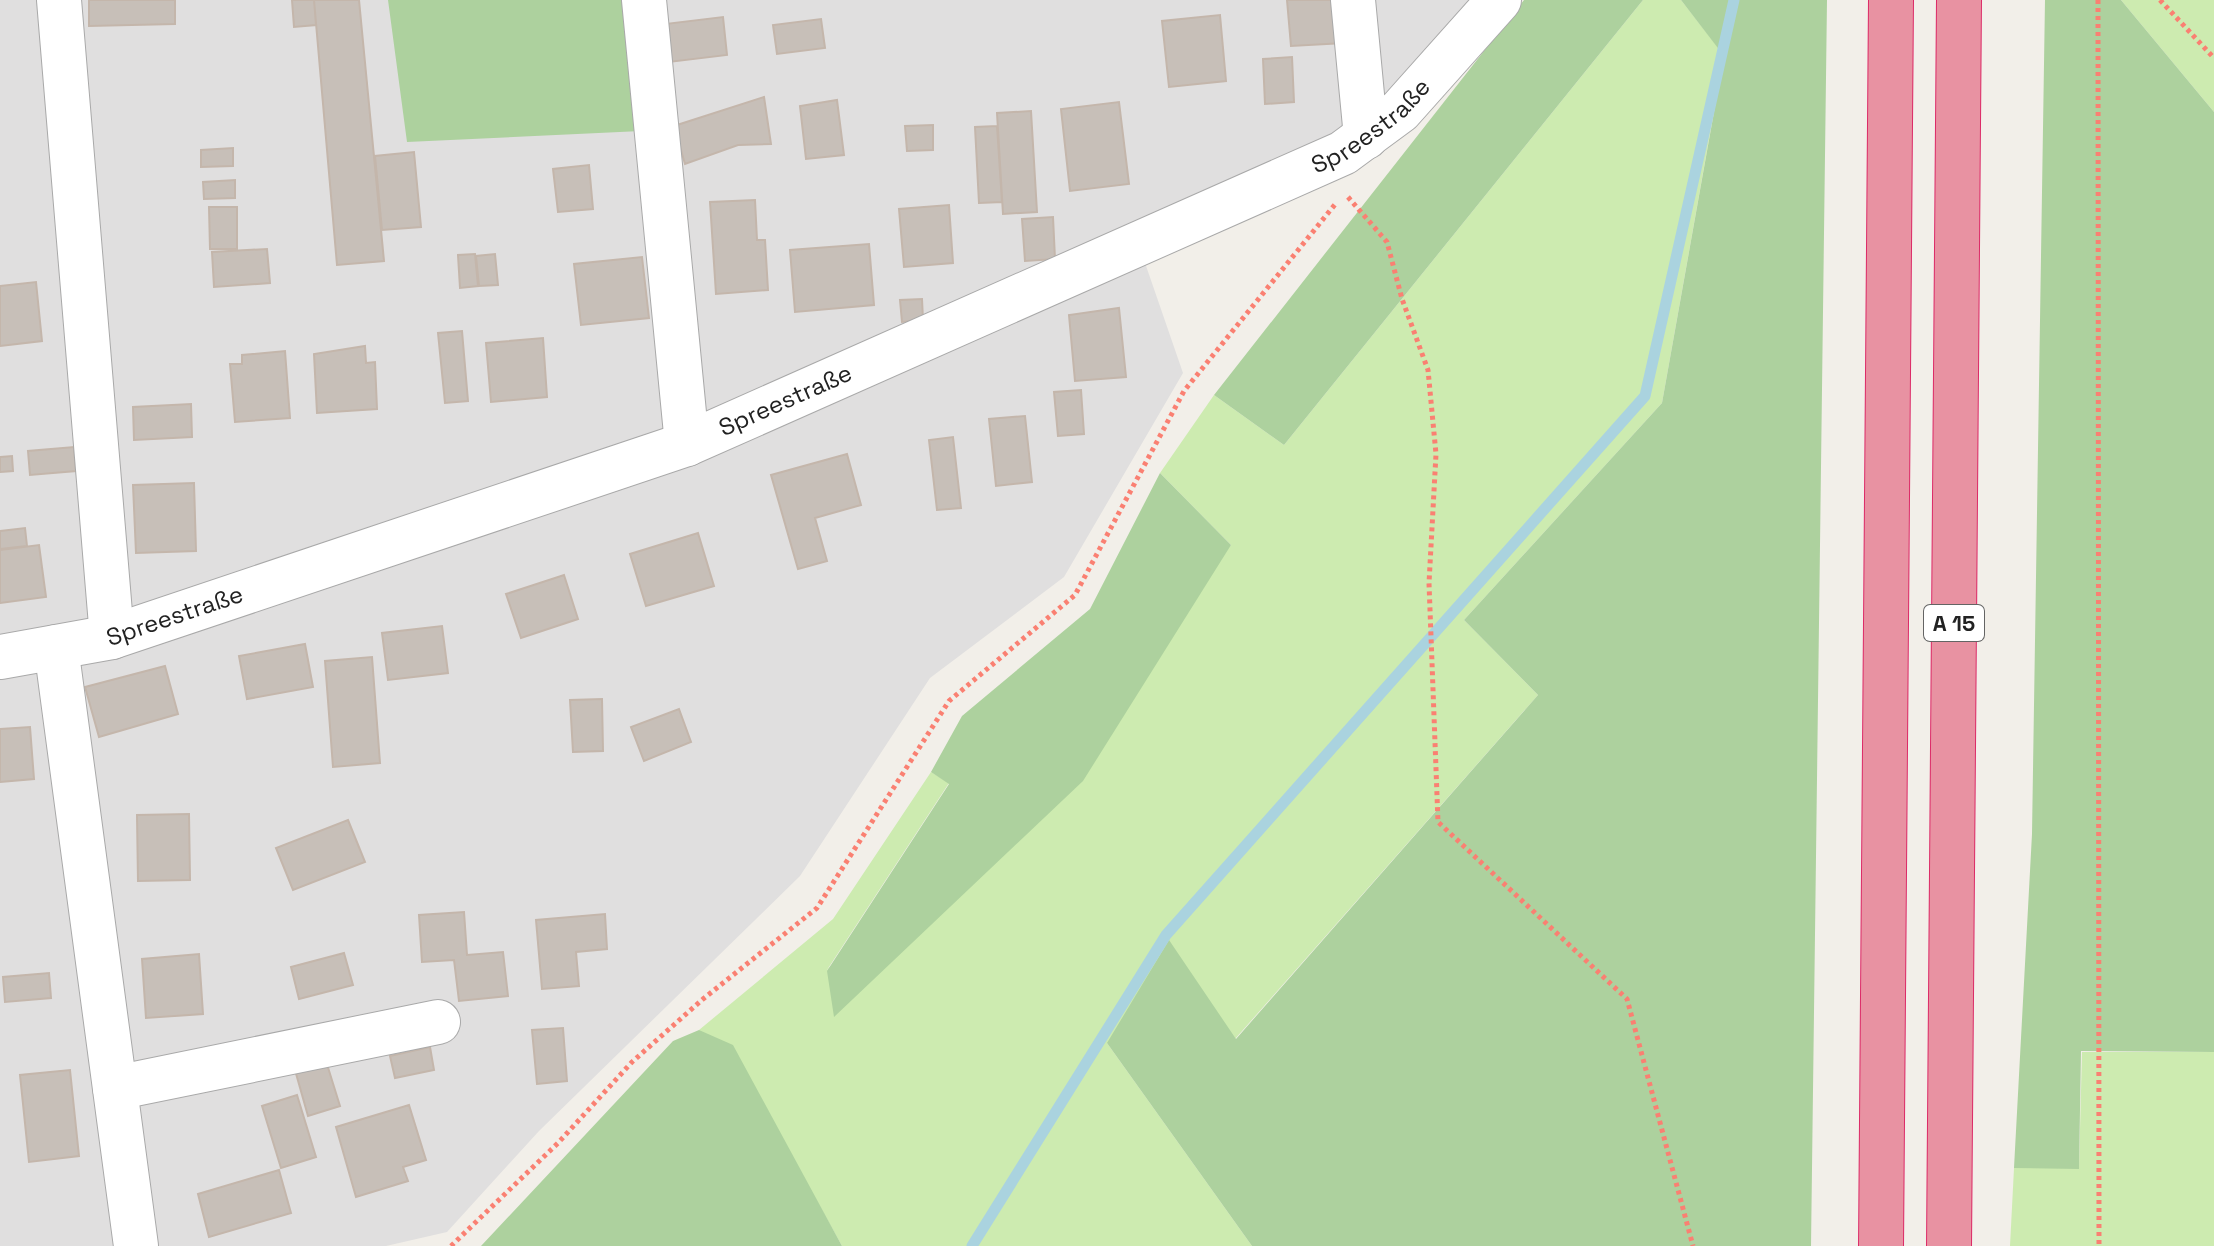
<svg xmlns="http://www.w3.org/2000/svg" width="2214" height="1246" font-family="'Space Grotesk',sans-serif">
<rect width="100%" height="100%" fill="#f2efe9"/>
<!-- residential -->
<path fill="#e0dfdf" d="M0,0H1470L1403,78L1347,130L669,433L125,613L0,636Z
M1144,260L1183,373L1064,577L930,678L800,876L539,1131L447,1232L386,1246H0V674Z"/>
<!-- grass -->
<path fill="#cdebb0" d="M1643,0H1681L1724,55L1662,403L1464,620L1538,695L1235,1039L1107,1043L1252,1246H842L799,1169L699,1030L833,919L931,772L949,783L827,970L1231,545L1160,473L1214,395L1284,445Z
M2121,0H2214V112Z
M2082,1052H2214V1246H2010L2014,1168H2079Z"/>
<!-- forest -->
<path fill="#add19e" d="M388,0H629L641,131L407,142Z
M1524,0H1643L1284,445L1214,395Z
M1681,0H1827L1811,1246H1252L1107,1043L1169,940L1236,1039L1538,695L1464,620L1662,403L1724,56Z
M2045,0H2121L2214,112V1052L2081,1051L2079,1169L2014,1168L2032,834Z
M1160,473L1231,545L1083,781L834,1017L827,971L949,784L931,772L962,716L1090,609Z
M699,1030L733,1045L842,1246H481L673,1041Z"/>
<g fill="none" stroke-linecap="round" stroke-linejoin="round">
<!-- stream -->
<path stroke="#aad3df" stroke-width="11" d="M972,1246L1166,935L1645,396L1734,0"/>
</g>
<!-- building -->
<path fill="#c7bfb8" stroke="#c4b6ab" stroke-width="2" d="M89,0H175V24L89,26Z
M292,0H314L316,25L294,27Z
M314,0H359L384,261L337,265Z
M1287,0H1341L1344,43L1291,46Z
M1220,15L1226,81L1169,87L1162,21Z
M723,17L727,55L669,62L665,24Z
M821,19L825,48L777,54L773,25Z
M1292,57L1294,102L1265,104L1263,59Z
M764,97L771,144L738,145L685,164L674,126Z
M837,100L844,155L806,159L800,106Z
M1119,102L1129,184L1070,191L1061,109Z
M1031,111L1037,212L1003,214L997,113Z
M933,125V150L907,151L905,126Z
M997,126L1002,202L979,203L975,127Z
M233,148V166L201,167V150Z
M414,152L421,227L382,230L375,156Z
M589,165L593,209L558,212L553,169Z
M235,180V198L204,199L203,182Z
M755,200L757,240H765L768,290L716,294L710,202Z
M949,205L953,263L904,267L899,209Z
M209,207H237V249H210Z
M1053,217L1055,259L1025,261L1022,219Z
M869,244L874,305L795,312L790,250Z
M267,249L270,283L214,287L212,252Z
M475,254L478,286L460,288L458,255Z
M495,254L498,285L479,286L476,256Z
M642,257L649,318L581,325L574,264Z
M36,282L42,341L0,346V286Z
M922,299L923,320L902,322L900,300Z
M1119,308L1126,377L1075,381L1069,315Z
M462,331L468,401L445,403L438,333Z
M543,338L547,397L491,402L486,343Z
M365,346L366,363L375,362L377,409L317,413L314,354Z
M285,351L290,418L235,422L230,364H242V355Z
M1081,390L1084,434L1058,436L1054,392Z
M191,404L192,437L134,440L133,407Z
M1025,416L1032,482L996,486L989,419Z
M953,437L961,508L937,510L929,440Z
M74,447L76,471L30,475L28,451Z
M847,454L861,505L815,518L827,561L798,569L771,475Z
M12,456L13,471L0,472V457Z
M194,483L196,551L136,553L133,485Z
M25,528L27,546L0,549V531Z
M698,533L714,586L646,606L630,554Z
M39,545L46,597L0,603V550Z
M564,575L578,619L521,638L506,594Z
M442,626L448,673L388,680L382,633Z
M305,644L313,687L247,699L239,656Z
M372,657L380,763L333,767L325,661Z
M165,666L178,714L99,737L85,687Z
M602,699L603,751L573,752L570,700Z
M679,709L691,742L644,761L631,727Z
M30,727L34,779L0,782V729Z
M189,814L190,880L138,881L137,815Z
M348,820L365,862L293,890L276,848Z
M464,912L467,955L503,952L508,996L459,1001L454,960L422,962L419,915Z
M605,914L607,949L576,952L579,986L542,989L536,920Z
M344,953L353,985L299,999L291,967Z
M199,954L203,1014L146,1018L142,959Z
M49,973L51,998L5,1002L3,977Z
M563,1028L567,1081L537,1084L532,1030Z
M430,1047L434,1070L395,1078L390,1056Z
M326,1061L340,1106L308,1116L295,1070Z
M70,1070L79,1156L29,1162L20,1075Z
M297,1095L316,1157L281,1168L262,1106Z
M409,1105L426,1160L403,1167L408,1181L356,1197L336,1127Z
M279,1170L291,1213L209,1237L198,1194Z"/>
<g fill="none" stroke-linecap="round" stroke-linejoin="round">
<defs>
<g id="minor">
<path d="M59,0L112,637"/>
<path d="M644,0L687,444"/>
<path d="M1353,0L1366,137"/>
<path d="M56,647L136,1246"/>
<path id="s1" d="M0,657L112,637L687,444L1343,153L1400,111L1499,0"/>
<path d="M115,1088L438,1022"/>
</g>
<path id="highway" d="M1881,1246L1891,0
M1949,1246L1959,0"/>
</defs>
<!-- minor casing -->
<use href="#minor" stroke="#a9a9a9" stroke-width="46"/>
<!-- highway casing -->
<use href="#highway" stroke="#dc2a67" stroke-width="46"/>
<!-- path -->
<path stroke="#fa8072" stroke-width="5" stroke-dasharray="4 4" stroke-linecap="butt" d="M2098,0L2099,1246
M2160,0L2214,58
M1348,197L1387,242L1402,299L1428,370L1436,454L1429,583L1438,822L1627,999L1693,1246
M451,1246L558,1143L632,1062L703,999L817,908L949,701L1075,595L1184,391L1337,202"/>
<!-- minor -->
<use href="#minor" stroke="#fff" stroke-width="44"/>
<!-- highway -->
<use href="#highway" stroke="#e892a2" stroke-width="44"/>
</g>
<g text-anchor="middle" stroke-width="7" stroke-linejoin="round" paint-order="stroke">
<!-- shield labels -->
<rect fill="#fff" stroke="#646464" stroke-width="2" x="1924" y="605" width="60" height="36" rx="6"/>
<g font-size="22" font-weight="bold" fill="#222">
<text x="1954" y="631">A 15</text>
</g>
<!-- street labels -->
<g font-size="24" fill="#222" stroke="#fff">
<text dy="8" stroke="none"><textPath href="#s1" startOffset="1476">Spreestraße</textPath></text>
<text dy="8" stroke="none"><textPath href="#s1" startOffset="828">Spreestraße</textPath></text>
<text dy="8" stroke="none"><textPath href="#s1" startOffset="180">Spreestraße</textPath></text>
</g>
</g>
</svg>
